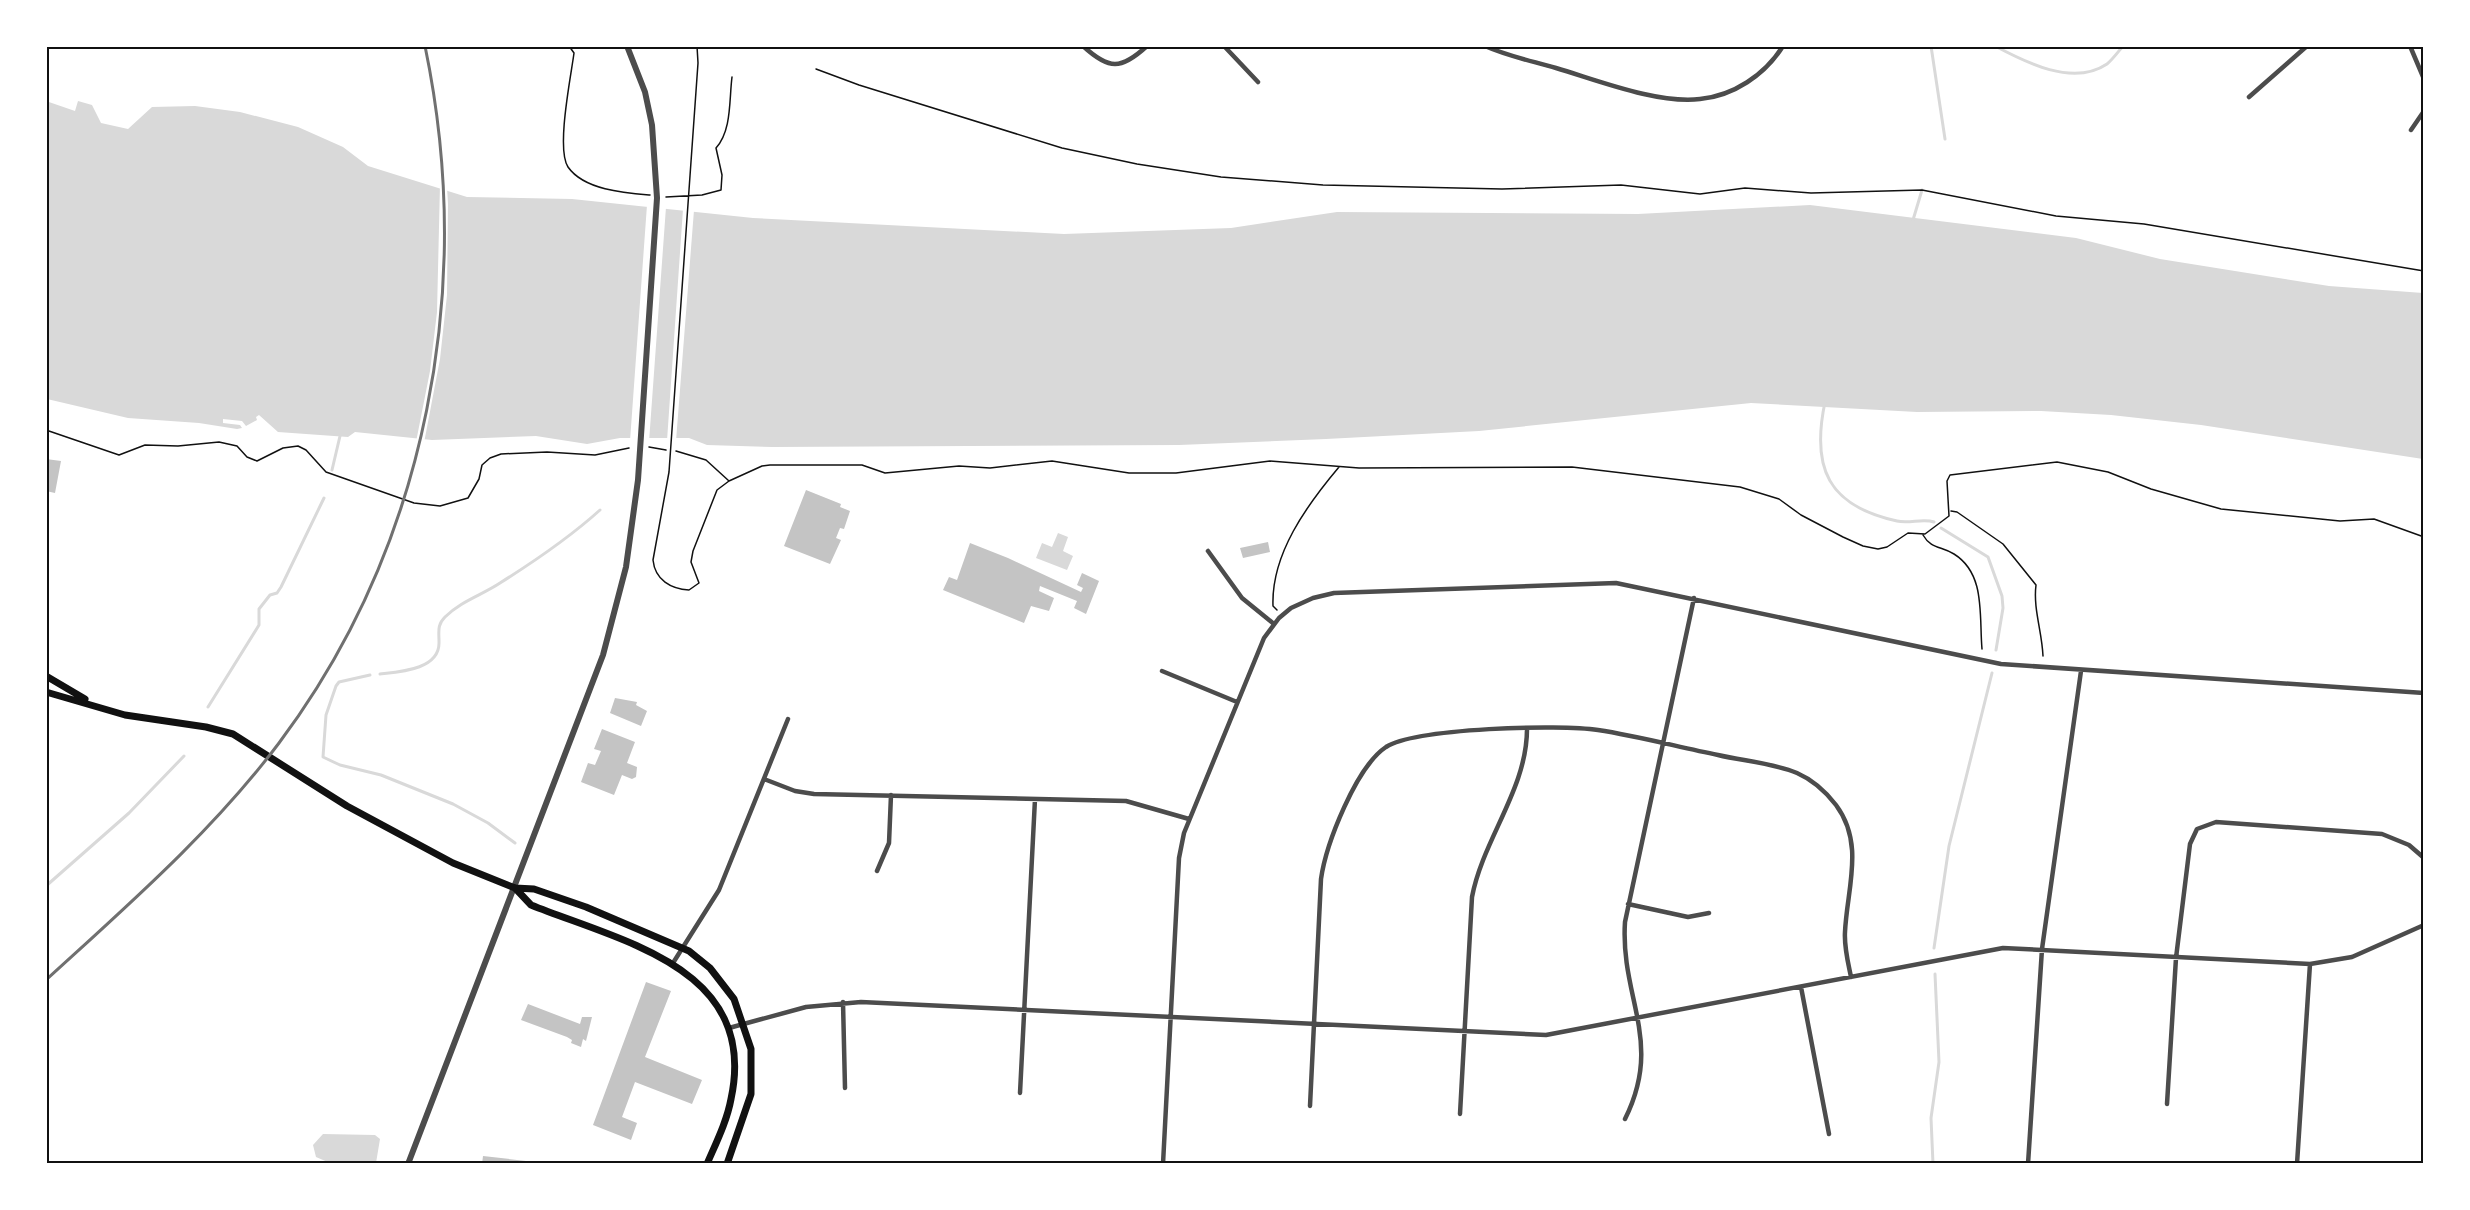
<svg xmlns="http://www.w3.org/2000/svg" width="2470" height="1210" font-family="'Varela Round',sans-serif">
<rect width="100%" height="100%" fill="#fff"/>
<!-- water -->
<path fill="#d9d9d9" d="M46,101L75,111L78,101L92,105L101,123L128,129L152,107L195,106L240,112L298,127L343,147L368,166L467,197L572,199L753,218L1064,234L1231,228L1337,212L1638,214L1810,205L2076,238L2160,259L2329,286L2423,293V459L2201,425L2111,415L2041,411L1917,412L1751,403L1479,431L1326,439L1179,445L772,447L707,445L689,438H620L587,444L536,436L432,440L355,432L348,437L278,432L259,415L256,417L257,420L246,426L242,421L223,419V423L240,425L242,428L237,429L199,423L128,418L47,399Z
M1058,533L1068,537L1063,551L1073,556L1067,570L1036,558L1042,543L1052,547Z
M323,1134L375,1135L380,1139L376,1163H330L316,1157L313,1145Z"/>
<!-- pier -->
<path fill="#fff" d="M440,185L447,187L448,204L447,295L440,359L424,443L416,442L430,371L437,312Z
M647,205L666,207L649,442L630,441Z
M683,209L694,210L676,441H667Z"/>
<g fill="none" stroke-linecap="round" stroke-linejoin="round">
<!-- stream -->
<path stroke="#d9d9d9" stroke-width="3" d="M1931,46L1945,139
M1995,46C2025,62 2073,87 2107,64C2112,60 2118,52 2123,46
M1913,220L1922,190
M1825,402C1811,468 1828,506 1897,521C1909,524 1923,518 1934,522
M332,470L340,436
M1941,528L1988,557L2002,596L2003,608L1996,650
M380,674C398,672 440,670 439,642C439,631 437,625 445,617C461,601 482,595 500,583C535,561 569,538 600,510
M370,675L339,682L336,686L326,715L323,757L340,765L381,775L453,804L488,823L515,843
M208,707L259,625V609L270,595L277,593L281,587L324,498
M46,886L129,813L184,756
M1934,948L1949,846L1992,673
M1933,1164L1931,1118L1939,1062L1935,974"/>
</g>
<!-- building -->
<path fill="#c4c4c4" d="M46,459L61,461L55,493L46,491Z
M806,490L841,504L840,507L850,511L844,529L840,528L836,538L841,540L830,564L784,546Z
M1268,542L1270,552L1243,558L1240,548Z
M970,543L1008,558L1081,592L1083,588L1077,585L1082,573L1099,581L1086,614L1074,608L1077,601L1040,586L1039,591L1054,598L1049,611L1031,606L1024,623L943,590L949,577L957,580Z
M615,698L637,702L636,705L647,711L641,726L610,713Z
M602,729L635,742L627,763L637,767L636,777L632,779L622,775L614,795L581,782L588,763L595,765L601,751L594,749Z
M646,982L671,991L645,1057L702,1080L692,1104L635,1082L622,1117L637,1123L631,1140L593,1125Z
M528,1004L580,1024L582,1017H592L586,1041L583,1039L581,1047L571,1043L572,1040L567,1037L521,1020Z
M483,1156L535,1162V1164H482Z"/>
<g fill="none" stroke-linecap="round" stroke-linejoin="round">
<!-- path -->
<path stroke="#111" stroke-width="1.5" d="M569,46L574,53C571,76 556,149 568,167C584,190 625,193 650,195
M816,69L859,85L1062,148L1137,164L1221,177L1323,185L1502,189L1621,185L1700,194L1745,188L1811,193L1922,190L2056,216L2144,224L2424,271
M666,197L702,195L721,190L722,175L716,148C732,130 729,100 732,77
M46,430L119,455L145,445L178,446L219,442L237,446L247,457L257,461L283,448L298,446L306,450L326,472L414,503L440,506L468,498L479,479L482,465L490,458L501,454L547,452L595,455L629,448
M649,447L666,450
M676,451L706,460L729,481L717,490L693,551L691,562L699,583L689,590C671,589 655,580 653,560L669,472L698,63L697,46
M729,481L762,466L770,465H862L885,473L959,466L990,468L1052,461L1129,473H1176L1270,461L1359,468L1572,467L1740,487L1779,499L1801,515L1843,537L1863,546L1878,549L1887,547L1908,533L1925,534L1949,516L1947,481L1950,475L2057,462L2108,472L2151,489L2221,509L2340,521L2374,519L2424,537
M1951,511L1957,512L2003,544L2036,585C2033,609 2042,631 2043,656
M1923,535C1931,549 1941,546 1954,554C1986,574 1979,616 1982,649
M1277,610L1273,606C1271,554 1307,505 1339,467"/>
<!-- minor -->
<path stroke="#4c4c4c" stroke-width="4.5" d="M1083,46C1109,70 1121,70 1147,46
M1224,46L1258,82
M1485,46C1507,56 1532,61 1556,68C1597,80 1657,104 1700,99C1733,96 1765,75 1783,46
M2410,46L2424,79
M2249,97L2307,46
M2411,130L2424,111
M1208,551L1242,598L1274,624
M1162,671L1237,702
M764,779L795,791L814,794L1126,801L1189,819
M877,871L889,843L891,795
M1628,904L1688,917L1709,913
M673,963L719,890L788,719
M1801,987L1829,1134
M843,1002L845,1088
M729,1028L806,1007L861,1002L1546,1035L2003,948L2310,964L2352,957L2424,925
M1020,1093L1035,799
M2167,1104L2176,958L2190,844L2197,829L2216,822L2382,834L2409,845L2424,858
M1310,1106L1321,879C1326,844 1356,767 1386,747C1416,728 1560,724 1598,730C1638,736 1678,747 1718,755C1743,761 1773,763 1797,773C1813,780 1826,792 1836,805C1865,844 1847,888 1845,932C1844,947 1848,962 1851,977
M1460,1114L1472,897C1483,839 1527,789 1527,729
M1625,1119C1664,1041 1620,998 1625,922L1694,598
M1163,1164L1179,858L1184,833L1264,638L1279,618L1291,608L1313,598L1334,593L1616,583L2001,664L2424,693
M2028,1164L2042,949L2081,671
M2297,1164L2310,964"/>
<!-- tertiary -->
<path stroke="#4c4c4c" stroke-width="6" d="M408,1164L603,655L626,567L638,480L657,198L652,125L645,92L627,46"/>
<!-- secondary -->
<path stroke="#111" stroke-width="7" d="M46,676L85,699
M46,692L125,715L206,727L233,734L347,806L453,863L515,888L534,889L586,907L689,951L710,968L734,999L751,1049V1094L727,1164
M515,888L531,905C623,942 759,968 731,1099C727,1121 716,1143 707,1164"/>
<!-- rail -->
<path stroke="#707070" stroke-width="3" d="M46,980C128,905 212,832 279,743C428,544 475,287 425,46"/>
</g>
<!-- border -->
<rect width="2470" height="1210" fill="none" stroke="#ffffff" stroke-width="96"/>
<rect x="48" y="48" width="2374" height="1114" fill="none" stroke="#111" stroke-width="2"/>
</svg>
